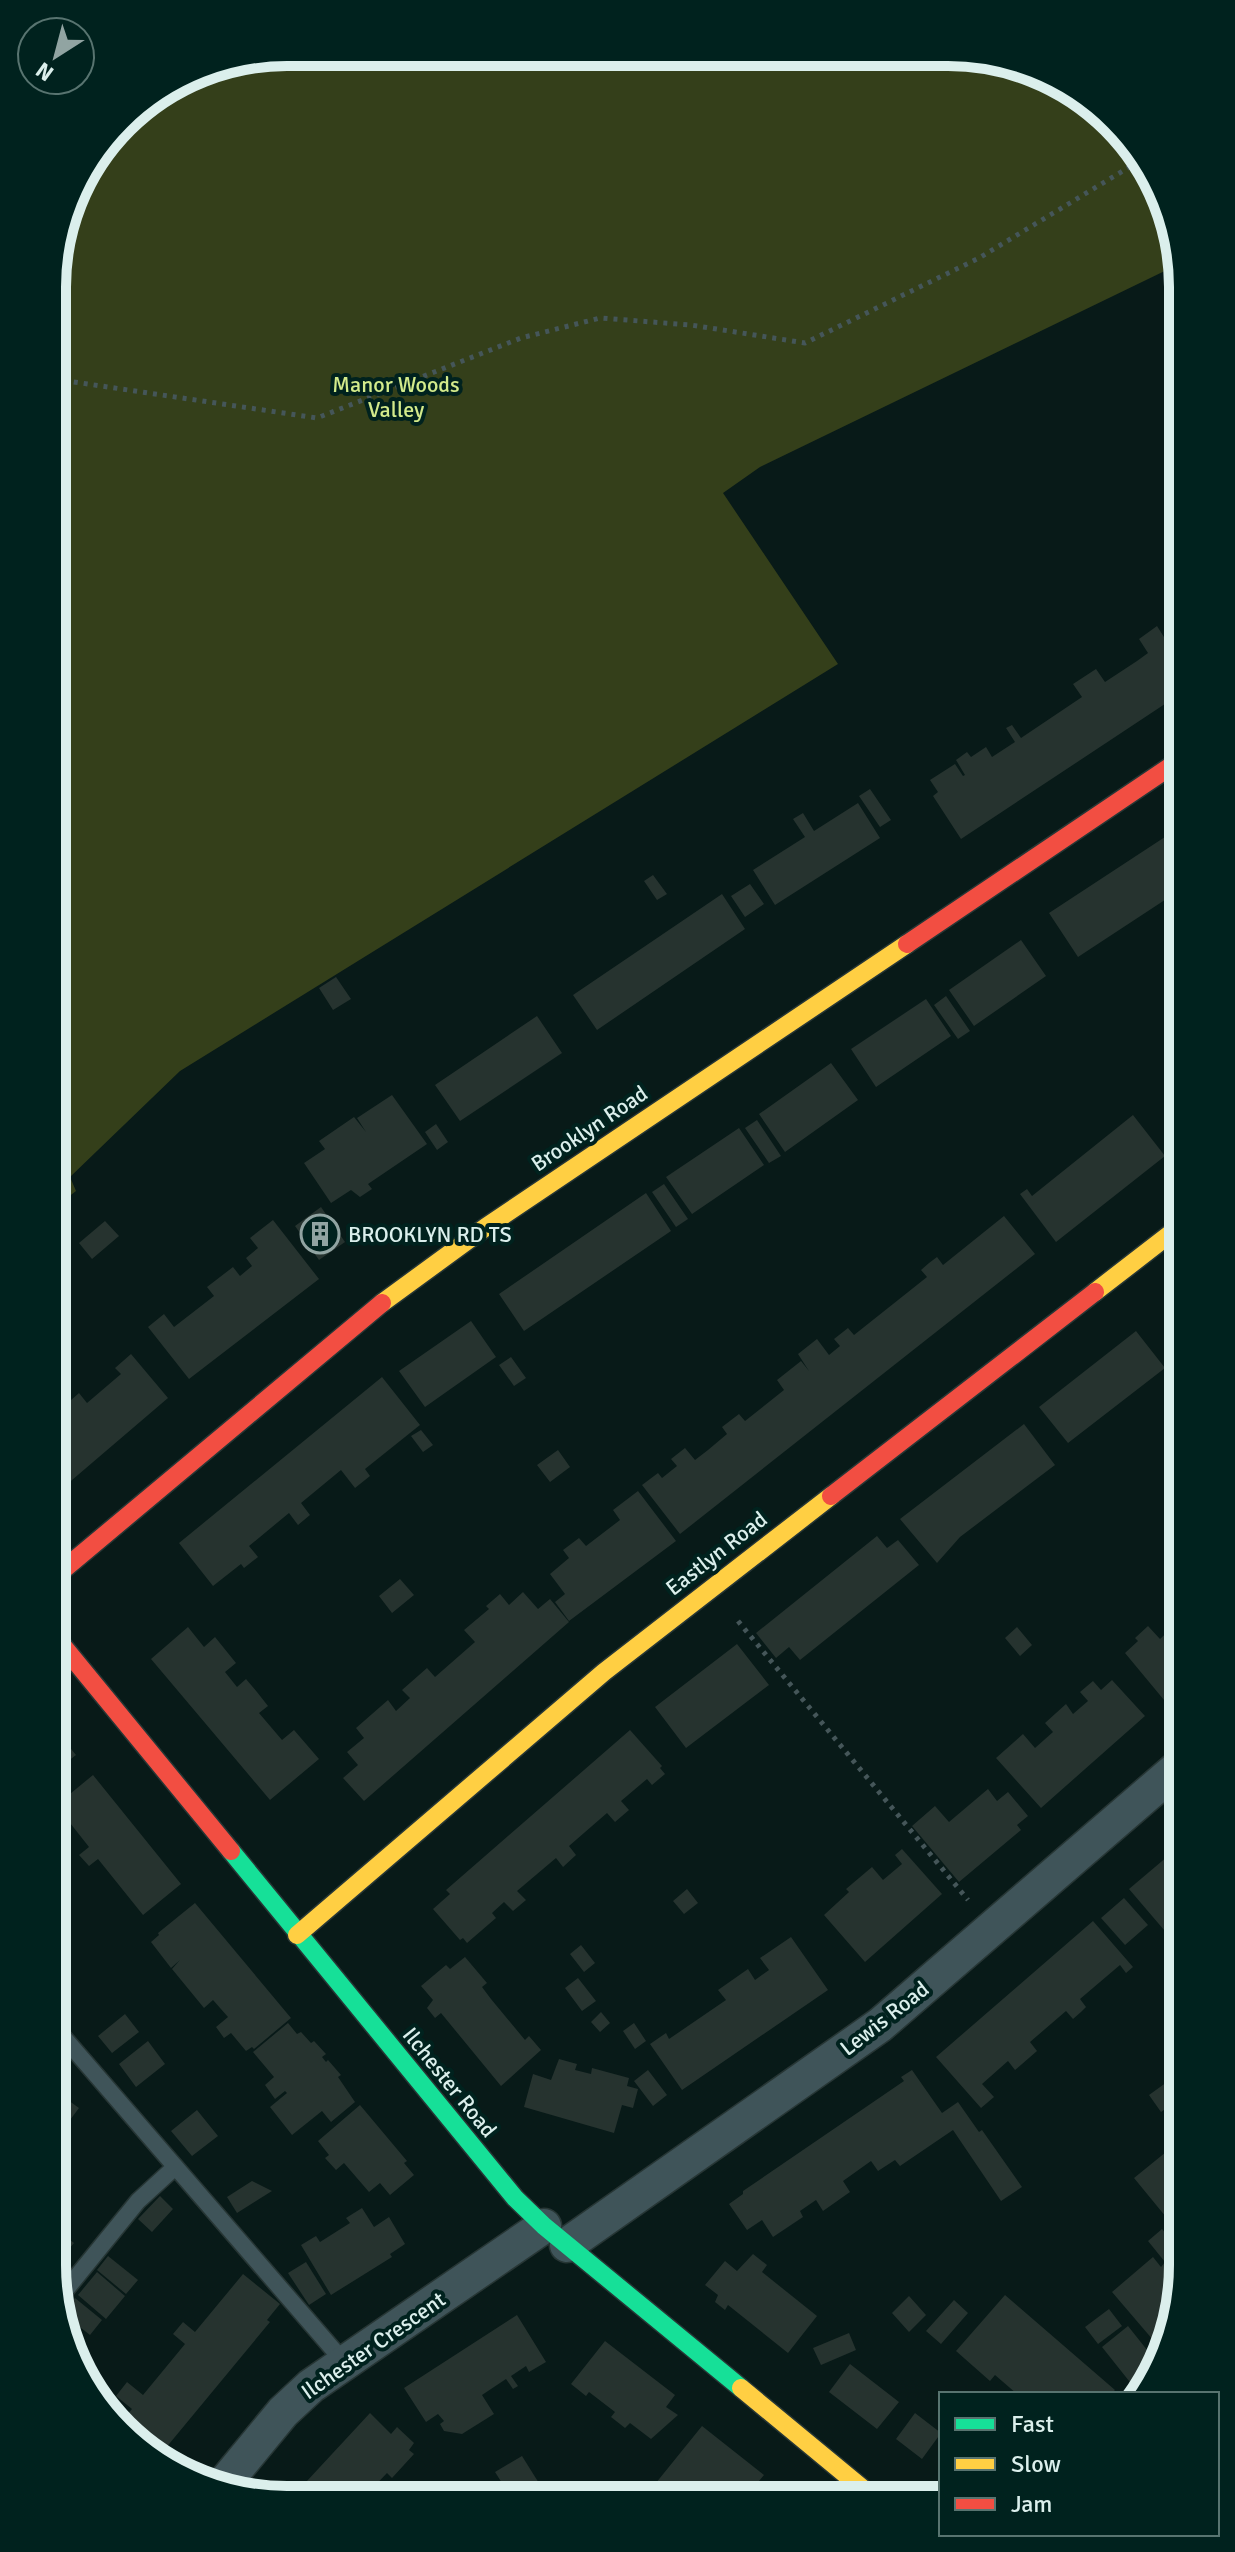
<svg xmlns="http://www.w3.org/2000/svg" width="1235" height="2552" font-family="Signika,sans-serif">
<rect width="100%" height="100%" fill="#081a18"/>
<!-- green -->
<path fill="#343f1a" d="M287,52L994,56L1103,111L1175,225V266L760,467L723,493L838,664L180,1071L70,1177L76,1191L57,1206L54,256L76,182L132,111L197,70Z"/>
<!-- building -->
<path fill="#26332f" d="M1157,626L1176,656L1177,696L961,839L933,796L938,792L930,780L955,764L963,776L965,775L956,760L967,752L971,757L986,747L992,757L1015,742L1006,728L1012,725L1021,738L1082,697L1073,684L1096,669L1105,682L1137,661L1148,653L1139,639Z
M870,789L891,820L880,827L859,796Z
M858,803L880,838L775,905L753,870L805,837L793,819L803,813L814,831Z
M1171,833L1177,842V892L1078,957L1049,913Z
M653,875L667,894L657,900L644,881Z
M750,884L764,904L745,917L731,896Z
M722,894L745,929L597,1030L573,995Z
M1021,940L1046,976L974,1026L949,990Z
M336,977L351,999L333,1010L319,988Z
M946,996L970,1031L958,1039L934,1005Z
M926,999L951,1036L876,1087L851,1049Z
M537,1016L562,1053L460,1121L435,1085Z
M831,1063L858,1100L785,1152L759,1114Z
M392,1095L427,1144L368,1184L372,1189L360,1197L351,1190L331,1203L304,1163L325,1149L319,1141L354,1117L366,1132L357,1118Z
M1133,1115L1165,1156L1056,1242L1020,1194L1027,1189L1032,1196Z
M757,1120L781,1156L769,1163L745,1128Z
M436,1124L448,1142L437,1150L425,1132Z
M739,1128L764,1165L692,1214L666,1177Z
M664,1184L688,1219L676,1227L652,1192Z
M646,1193L671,1231L524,1331L499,1294Z
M321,1207L345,1242L319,1260L295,1226Z
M1004,1216L1035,1254L680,1534L642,1485L658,1473L662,1478L677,1466L671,1459L685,1448L695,1460L708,1450L727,1434L722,1427L739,1414L745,1421L784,1390L777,1380L801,1361L809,1371L798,1354L817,1339L829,1355L840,1346L834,1339L848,1328L854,1335L927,1277L921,1270L929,1263L937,1257L943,1265Z
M273,1220L319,1279L189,1379L148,1327L164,1314L174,1327L214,1296L207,1287L233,1267L240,1276L252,1266L246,1258L258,1248L250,1238Z
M105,1221L119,1236L92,1259L79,1243Z
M1179,1303V1322L1169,1310Z
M471,1321L496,1357L425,1407L399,1371Z
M1136,1331L1165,1368L1068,1443L1039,1407Z
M131,1354L168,1398L58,1492L57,1428L70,1417L62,1408L79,1393L87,1403L121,1374L115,1368Z
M511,1357L526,1378L514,1386L499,1365Z
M382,1377L420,1425L365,1469L370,1476L355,1488L341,1470L301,1503L310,1515L298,1525L289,1513L249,1546L258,1557L244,1568L241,1564L213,1586L179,1543Z
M1024,1424L1055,1465L960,1537L937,1563L900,1519Z
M421,1430L433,1445L423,1452L411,1436Z
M558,1450L570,1467L550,1482L537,1465Z
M638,1491L676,1541L569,1621L555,1602L565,1594L550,1574L569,1558L563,1550L579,1538L586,1546L620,1520L613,1510Z
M877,1536L887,1548L898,1540L919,1565L800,1660L789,1647L776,1658L756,1633Z
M400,1579L414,1595L392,1613L379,1596Z
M523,1592L538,1609L550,1599L569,1622L364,1801L343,1778L358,1765L347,1752L364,1738L356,1728L388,1700L396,1711L410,1698L402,1690L427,1668L435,1677L475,1642L464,1630L489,1609L486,1606L500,1594L509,1605Z
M1180,1604V1686L1164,1700L1125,1653L1138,1641L1135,1638L1148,1626L1160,1639L1176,1624L1168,1614Z
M188,1627L204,1647L215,1637L236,1663L225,1672L237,1687L246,1679L257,1692L268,1706L259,1713L282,1740L294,1730L319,1759L270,1800L151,1659Z
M1017,1627L1032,1645L1020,1656L1005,1638Z
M737,1644L769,1685L686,1748L655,1707Z
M1112,1680L1145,1716L1041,1808L996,1758L1023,1734L1035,1748L1053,1732L1045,1723L1066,1704L1073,1714L1088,1701L1080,1692L1093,1681L1101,1690Z
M630,1730L662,1766L660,1768L665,1774L652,1785L647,1779L621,1801L629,1810L615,1822L607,1813L569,1846L576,1855L563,1867L556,1858L517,1891L526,1900L513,1911L504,1902L492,1913L496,1918L467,1943L463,1938L460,1940L433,1909L450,1894L446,1890Z
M58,1733L76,1755L58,1769Z
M93,1775L181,1884L143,1915L98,1859L89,1866L79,1855L89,1847L59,1809V1803Z
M988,1789L997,1801L1008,1792L1028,1816L1017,1825L1021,1830L959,1882L912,1826L935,1806L949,1822Z
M1181,1845V1912L1175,1917L1181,1927L1170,1937L1129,1889Z
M902,1849L942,1894L865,1962L824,1915L849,1892L846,1889L872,1867L883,1880L902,1864L895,1855Z
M687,1889L698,1903L684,1914L673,1901Z
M1124,1898L1148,1925L1125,1945L1101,1918Z
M195,1903L291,2018L254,2049L252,2047L246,2051L231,2033L224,2038L216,2027L228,2017L213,2000L204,2008L172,1969L180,1960L171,1968L151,1942L159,1935L158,1933Z
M1093,1921L1133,1967L1126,1973L1120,1965L1080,1999L1086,2007L1081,2012L1073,2019L1066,2011L1030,2042L1037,2051L1015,2070L1008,2061L982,2084L994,2097L981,2108L936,2057Z
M791,1937L828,1990L682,2090L650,2044L666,2033L669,2039L726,2000L718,1990L748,1969L755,1980L769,1970L760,1958Z
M581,1945L595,1963L584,1972L570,1954Z
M465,1957L487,1983L482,1987L491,1999L525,2040L529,2036L541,2050L501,2086L441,2013L435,2018L427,2008L433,2000L421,1986L446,1965L450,1969Z
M578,1978L596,2001L582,2011L565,1988Z
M601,2012L610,2023L600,2032L591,2022Z
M125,2014L139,2032L112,2053L98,2036Z
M288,2023L297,2034L301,2032L311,2043L314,2041L326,2054L322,2057L326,2062L328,2060L341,2075L338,2077L355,2102L331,2122L322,2111L292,2135L270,2107L287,2093L285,2091L275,2099L265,2085L274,2077L253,2052Z
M634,2023L646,2041L635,2049L623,2031Z
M1182,2032V2054L1170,2042Z
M148,2041L165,2064L136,2087L119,2064Z
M559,2059L577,2064L575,2070L591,2074L592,2068L629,2078L627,2086L638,2089L633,2108L622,2105L614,2133L524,2107L533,2074L551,2080Z
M648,2070L667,2095L653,2106L634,2081Z
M912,2070L942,2113L958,2102L979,2132L982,2130L1022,2187L1001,2201L953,2130L900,2166L895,2160L878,2171L871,2161L843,2181L850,2192L823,2211L816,2200L800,2211L803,2217L773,2237L762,2220L747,2230L729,2204L743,2194V2191L904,2081L901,2077Z
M1182,2077V2100L1172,2085Z
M1167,2082L1180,2099L1161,2112L1149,2095Z
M61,2095L79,2108L70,2120L59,2112Z
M360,2105L407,2161L404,2163L414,2175L390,2195L380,2183L369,2192L344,2163L336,2170L325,2158L329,2155L318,2141Z
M197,2110L218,2136L192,2156L171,2131Z
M1182,2139V2209L1179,2205L1166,2217L1134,2178Z
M252,2181L272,2191L237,2213L227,2197Z
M160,2196L173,2209L152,2232L138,2219Z
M362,2208L374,2227L389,2217L405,2244L390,2254L392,2257L331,2295L301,2245L316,2236L320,2242L350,2223L346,2218Z
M1162,2229L1182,2252V2281L1165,2354L1112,2292L1153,2257L1161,2267L1165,2262L1148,2241Z
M1182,2231V2247L1174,2238Z
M60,2232L74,2243L60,2260Z
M753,2254L767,2265L762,2272L817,2316L788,2353L728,2305L725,2310L715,2302L718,2295L705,2285L725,2261L737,2271Z
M108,2256L138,2280L126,2294L97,2270Z
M306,2262L326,2294L309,2305L288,2273Z
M97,2272L125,2296L106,2319L78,2295Z
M243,2274L280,2304L267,2320L270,2322L160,2455L132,2441L120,2423L132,2409L116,2396L127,2382L143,2395L185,2344L173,2334L183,2322L195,2332Z
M1005,2295L1115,2390L1111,2394H1017L995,2375L990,2381L956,2351Z
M909,2296L926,2315L909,2332L892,2313Z
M75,2298L102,2320L90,2335L62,2313Z
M954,2300L968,2313L941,2344L926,2331Z
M1109,2309L1122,2326L1098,2344L1085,2327Z
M517,2315L546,2362L529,2372L526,2366L511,2376L518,2386L513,2389L506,2379L482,2395L494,2414L462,2434L444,2431L440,2424L444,2421L438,2414L426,2422L404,2388Z
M1128,2326L1159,2365L1133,2386L1102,2347Z
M849,2333L856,2350L821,2365L813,2348Z
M605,2341L675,2395L666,2407L678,2415L651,2439L630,2423L625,2428L611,2417L615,2412L589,2392L586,2396L571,2384Z
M850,2364L899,2402L877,2429L829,2392Z
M370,2413L391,2434L397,2427L414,2443L409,2450L414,2454L392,2478L387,2473L366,2495H294Z
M915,2413L941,2433L922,2459L896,2439Z
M702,2426L764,2475L749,2493L647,2494Z
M522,2456L542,2488L533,2494H509L495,2472Z"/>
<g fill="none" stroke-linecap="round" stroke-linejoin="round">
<defs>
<path id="lane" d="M59,2032L344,2362
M60,2297L138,2201L174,2168"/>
<path id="street" d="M567,2245L880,2025L1181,1765
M222,2486L283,2412L311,2386L544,2226"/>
<path id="fast" d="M231,1851L515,2198L544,2226L741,2388"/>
<path id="slow" d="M1095,1292L1179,1227
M382,1303L486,1227L907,944
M297,1935L604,1672L831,1496
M741,2388L868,2493"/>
<path id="jam" d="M907,944L1177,762
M831,1496L1095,1292
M58,1574L382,1303
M58,1640L231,1851"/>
</defs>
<!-- lane casing -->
<use href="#lane" stroke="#273635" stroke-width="19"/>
<!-- street casing -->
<use href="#street" stroke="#273635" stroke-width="37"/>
<!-- fast casing -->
<use href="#fast" stroke="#273635" stroke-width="21"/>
<!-- slow casing -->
<use href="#slow" stroke="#273635" stroke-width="21"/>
<!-- jam casing -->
<use href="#jam" stroke="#273635" stroke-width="21"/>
<!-- path -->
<path stroke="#455659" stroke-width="5" stroke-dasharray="4 6" stroke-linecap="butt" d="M54,379L317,418L521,338L600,318L691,325L805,343L979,258L1136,163
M738,1621L968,1900"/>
<!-- lane -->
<use href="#lane" stroke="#3f5459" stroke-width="16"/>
<!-- street -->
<use href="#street" stroke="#3f5459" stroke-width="34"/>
<!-- fast -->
<use href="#fast" stroke="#16e098" stroke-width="18"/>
<!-- slow -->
<use href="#slow" stroke="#ffcf43" stroke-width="18"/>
<!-- jam -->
<use href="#jam" stroke="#f24e42" stroke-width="18"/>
</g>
<!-- icons -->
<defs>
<symbol id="building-ring" viewBox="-11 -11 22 22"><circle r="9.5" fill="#00221e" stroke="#91a4a2" stroke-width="1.5"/><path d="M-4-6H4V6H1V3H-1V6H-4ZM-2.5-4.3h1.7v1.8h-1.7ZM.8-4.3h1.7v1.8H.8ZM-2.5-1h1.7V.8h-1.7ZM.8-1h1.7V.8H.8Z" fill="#91a4a2"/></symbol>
</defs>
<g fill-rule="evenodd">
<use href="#building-ring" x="298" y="1212" width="44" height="44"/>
</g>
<g text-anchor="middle" stroke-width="8" stroke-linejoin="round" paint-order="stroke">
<!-- park labels -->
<g font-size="22" fill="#d3eb8b" stroke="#00221e">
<text x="396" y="392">Manor Woods<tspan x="396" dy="25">Valley</tspan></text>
</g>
<!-- street labels -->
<g font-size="22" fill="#dbefec" stroke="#00221e">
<text transform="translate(589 1128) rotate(-34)" y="8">Brooklyn Road</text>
<text transform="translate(716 1553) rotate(-38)" y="8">Eastlyn Road</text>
<text transform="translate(884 2018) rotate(-38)" y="8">Lewis Road</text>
<text transform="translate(450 2082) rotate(51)" y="8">Ilchester Road</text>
<text transform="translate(373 2345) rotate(-35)" y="8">Ilchester Crescent</text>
</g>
<!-- poi labels -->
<g font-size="22" fill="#dbefec" stroke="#00221e" text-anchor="start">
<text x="348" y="1242">BROOKLYN RD TS</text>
</g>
</g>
<!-- crop -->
<path d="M0 0H1235V2552H0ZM287 66H948A221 221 0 0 1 1169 287V2265A221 221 0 0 1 948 2486H287A221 221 0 0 1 66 2265V287A221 221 0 0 1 287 66Z" fill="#00221e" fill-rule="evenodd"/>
<path fill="none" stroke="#dbefec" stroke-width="10" d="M287 66H948A221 221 0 0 1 1169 287V2265A221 221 0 0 1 948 2486H287A221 221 0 0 1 66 2265V287A221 221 0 0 1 287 66Z"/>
<!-- legend -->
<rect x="939" y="2392" width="280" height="144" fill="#00221e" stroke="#587470" stroke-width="2"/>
<rect x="955" y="2418" width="40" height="12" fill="#16e098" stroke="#587470" stroke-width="2"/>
<text x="1011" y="2432" font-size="24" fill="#dbefec">Fast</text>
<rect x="955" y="2458" width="40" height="12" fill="#ffcf43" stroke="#587470" stroke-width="2"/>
<text x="1011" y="2472" font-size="24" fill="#dbefec">Slow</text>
<rect x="955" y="2498" width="40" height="12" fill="#f24e42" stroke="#587470" stroke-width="2"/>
<text x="1011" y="2512" font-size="24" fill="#dbefec">Jam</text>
<!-- north arrow -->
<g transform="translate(56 56) rotate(216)"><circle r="38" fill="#00221e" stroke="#587470" stroke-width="2"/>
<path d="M0-6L14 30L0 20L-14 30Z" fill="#91a4a2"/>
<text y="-12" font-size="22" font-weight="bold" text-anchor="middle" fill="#dbefec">N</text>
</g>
</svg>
